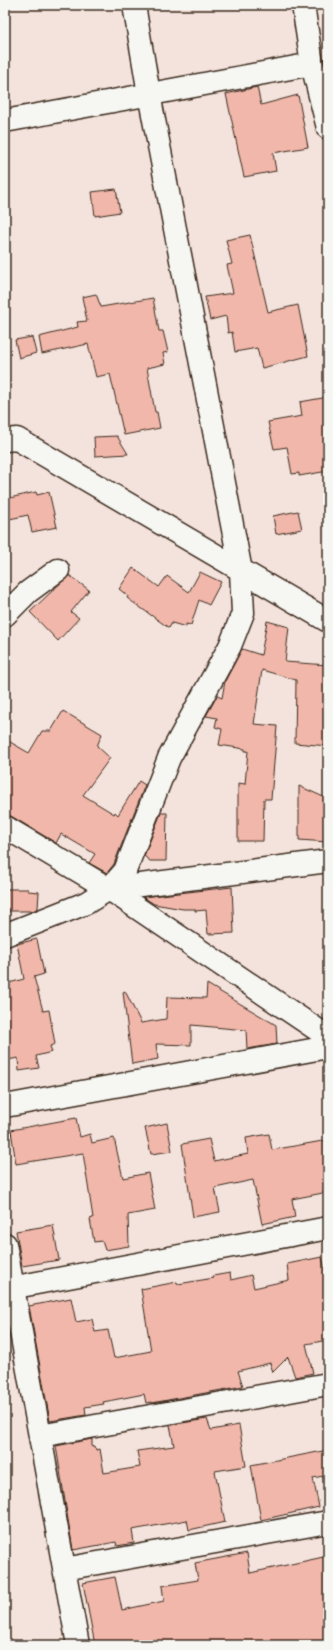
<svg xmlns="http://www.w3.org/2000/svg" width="333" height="1650" font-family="'Comic Neue',sans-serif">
<rect width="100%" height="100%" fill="#f4e3dc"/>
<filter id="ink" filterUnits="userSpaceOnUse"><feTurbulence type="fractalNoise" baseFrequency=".025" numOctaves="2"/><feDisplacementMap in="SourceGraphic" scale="8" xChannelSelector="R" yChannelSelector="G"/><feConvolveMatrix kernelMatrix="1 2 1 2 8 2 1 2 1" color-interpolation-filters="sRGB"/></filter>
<g filter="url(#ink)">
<!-- building -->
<path fill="#f1b7aa" stroke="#3b2a1e" d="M257,87L261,105L298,95L308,147L273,153L276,171L244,177L226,94Z
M116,189L120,212L95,216L92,192Z
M250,235L268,312L298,305L308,356L262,368L257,348L235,352L232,332L228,333L226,316L210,320L205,297L233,293L227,265L232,264L226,240Z
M96,294L101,307L153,298L159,331H163L168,352L163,353L165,364L147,368L155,412H157L160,428L124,435L110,374L96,377L88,344L42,354L39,337L78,327L77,322L87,321L82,297Z
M32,337L36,353L19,358L15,340Z
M328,397V471L299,476V473L292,474L287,447L274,449L268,422L302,416L300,402Z
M117,436L128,454L95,456L94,437Z
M36,492L37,495L49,492L57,527L32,532L28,515L5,520V499Z
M298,511L302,529L276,534L273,516Z
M133,568L159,587L167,576L189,592L200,572L221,582L209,605L199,600L191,625L186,624V627L172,623L169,628L127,598L128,596L119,589Z
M69,575L89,590L71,612L79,618L58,641L30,612Z
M267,621L289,627L285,662L328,665V746L295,743L296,680L262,670L254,724L277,726L271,799H264L263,841H238V783L245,784L248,751H245V749L219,745L222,729L215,727L217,718L206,716L217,696L222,698L225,681L242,649L261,655Z
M63,711L102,734L97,746L110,758L83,795L114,814L115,812L118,815L139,781L145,785L114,864L107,873L89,863L95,854L61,834L56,843L11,816L5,815V739L29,753L42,731H51Z
M299,786L328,799V842L299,840Z
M161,813H167L166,861H150L144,856Z
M232,887L234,933L208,934L206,910L195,911V909H183L154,904L143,897Z
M5,889H28V891L39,892L38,908L33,911H5Z
M37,939L44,974L34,977L43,1011L49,1010L55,1044L50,1046L52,1052L36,1056L39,1068L19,1071L18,1058L8,1060L7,1052L5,1053V984L24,979L17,944Z
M207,984L276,1025L277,1044L247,1049L246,1030L191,1025V1045L156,1044L158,1059L132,1064L123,992L125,991L141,1023L166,1019L167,997L206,998Z
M76,1118L80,1137L90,1134L92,1143L114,1138L123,1178L148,1173L155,1210L128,1215L129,1246L105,1250L102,1241L94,1242L90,1219L93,1218L83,1153L16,1164L11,1130Z
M167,1123L172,1151L151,1154L145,1128Z
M269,1134L272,1150L328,1140V1192L292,1199L295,1217L262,1224L253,1180L215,1188L220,1212L193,1217L182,1144L209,1139L214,1161L248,1154L246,1138Z
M53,1225L59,1260L22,1266L16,1231Z
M322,1257L328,1283V1340L306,1344L313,1373L295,1377L288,1357L273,1372L270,1363L238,1371L243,1386L152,1403V1402L146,1403L144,1394L103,1402L104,1404L85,1407L86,1415L50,1421L29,1306L71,1298L76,1322L92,1319L95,1332L108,1330L114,1358L151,1351L141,1289L177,1282L178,1284L214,1278L213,1276L230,1273L231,1280L251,1275L254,1288L289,1280L287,1264Z
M207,1419L211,1430L239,1425L246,1466L215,1471L225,1522L189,1530L187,1520L132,1530L134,1543L117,1546L116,1542L73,1550L56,1446L92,1439V1447L95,1446L96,1450L100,1449L104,1473L140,1467L137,1451L174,1446L170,1425Z
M328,1450V1475L313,1478L319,1507L261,1520L251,1465Z
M247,1553L250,1573L328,1556V1645H95L83,1583L115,1577L122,1610L164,1601L162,1586L198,1580L195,1563Z"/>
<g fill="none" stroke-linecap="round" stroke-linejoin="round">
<defs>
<path id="minor" d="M312,64L328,128
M5,121L312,64L303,5
M5,440L17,439L328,621
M5,615L28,592L58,570
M5,827L109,889L328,1037
M109,889L328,861
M5,935L86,903L109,889L125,871L169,758L230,646L243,613L241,571L149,94L134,5
M5,1106L328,1047
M5,1244L78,1645
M5,1289L328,1228
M40,1436L328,1384
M64,1569L328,1522"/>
</defs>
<!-- minor casing -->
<use href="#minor" stroke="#3b2a1e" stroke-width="25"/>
<!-- minor -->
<use href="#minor" stroke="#f6f6f2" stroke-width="22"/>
</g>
</g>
<!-- margin -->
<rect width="333" height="1650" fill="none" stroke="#f6f6f2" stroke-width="20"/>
<rect x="10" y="10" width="313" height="1630" fill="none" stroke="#3b2a1e" stroke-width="1.5" filter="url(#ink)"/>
</svg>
